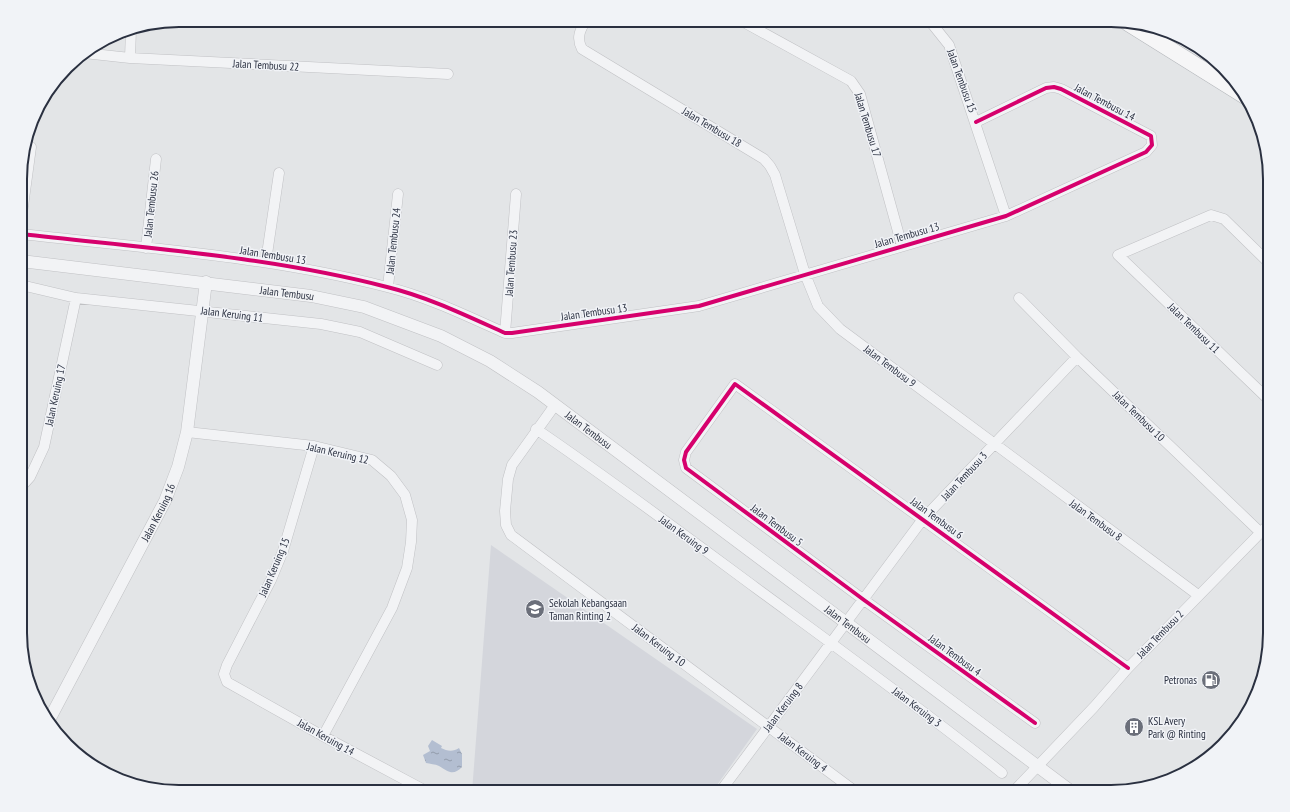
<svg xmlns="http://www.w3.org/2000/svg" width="1290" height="812" font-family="'PT Sans Narrow',sans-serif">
<defs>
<pattern id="water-ripples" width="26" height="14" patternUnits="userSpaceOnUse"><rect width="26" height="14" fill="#b3bed1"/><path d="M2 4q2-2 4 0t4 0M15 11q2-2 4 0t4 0" fill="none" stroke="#929bab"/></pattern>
</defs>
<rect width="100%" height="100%" fill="#e3e5e7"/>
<!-- built -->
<path fill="#d4d6dc" d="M491,545L757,729L712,792H472Z"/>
<!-- water -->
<path fill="url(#water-ripples)" d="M432,740L442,746L441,748C447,751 453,752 459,748L462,754V767C453,776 449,772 439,766C435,764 430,764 426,763L423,755L430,751L428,746Z"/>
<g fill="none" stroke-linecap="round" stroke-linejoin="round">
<defs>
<path id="minor" d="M586,20C580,30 576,38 582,49L764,159L770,166L775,175L805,274L818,306L840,329L1198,595
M740,20L851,81L860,94L902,246
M929,20L949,45L1006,216
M84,53L130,58L448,74
M130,58L131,29
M21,221L31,147
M21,234C143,248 267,256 387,287C428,297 467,316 505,333H512L699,306L1006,216L1146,152L1152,145L1151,136L1061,89L1054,87L1046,88L976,122
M146,248L156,159
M266,261L279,173
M1270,264L1224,219L1211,215L1118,255L1270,401
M21,285L76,298L321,324L360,332L437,365
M388,287L398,194
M1019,298L1077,357L1261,533
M505,333L516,194
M555,405L512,465L508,479L505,511L506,525L511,535L856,792
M536,429C611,480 683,534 756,588C839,649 922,709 1002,773
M187,432L314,446L372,460L391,476L405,495L412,520L411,542L407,568L392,608L323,736
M314,446L283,551L271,580L227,665L224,674L227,682L323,736L426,791
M21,487L30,477L44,447L76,298
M1035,723L864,600L686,468L684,460L686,452L735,384L1128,668
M720,792L923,519L1077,357
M1013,792L1094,707L1128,668L1270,523"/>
<g id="tertiary">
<path id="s1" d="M21,261L311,296L364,307L441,336L490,361L538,392L1072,792"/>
<path id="s2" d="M48,722L165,501L178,467L187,432L206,282"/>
</g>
<path id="trunk" d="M1128,23L1245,96"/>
</defs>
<!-- minor casing -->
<use href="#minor" stroke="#c0c1c4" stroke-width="11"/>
<!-- tertiary casing -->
<use href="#tertiary" stroke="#c0c1c4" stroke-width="13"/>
<!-- trunk casing -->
<use href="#trunk" stroke="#b5b8bc" stroke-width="17"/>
<!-- minor -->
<use href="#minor" stroke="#f2f3f5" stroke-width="10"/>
<!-- tertiary -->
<use href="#tertiary" stroke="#f2f3f5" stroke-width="12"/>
<!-- trunk -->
<use href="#trunk" stroke="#f6f6f7" stroke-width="16"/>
<defs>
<path id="cycleway" d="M21,234C143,248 267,256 387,287C428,297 467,316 505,333H512L699,306L1006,216L1146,152L1152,145L1151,136L1061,89L1054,87L1046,88L976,122
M1035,723L864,600L686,468L684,460L686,452L735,384L1128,668"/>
</defs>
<!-- cycleway casing -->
<use href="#cycleway" stroke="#f1f3f7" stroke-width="6"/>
<!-- cycleway -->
<use href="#cycleway" stroke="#d6006c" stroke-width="4"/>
</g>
<!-- icons -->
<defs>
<symbol id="school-disc" viewBox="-11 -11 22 22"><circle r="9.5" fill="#6b6f7a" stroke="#f1f3f7"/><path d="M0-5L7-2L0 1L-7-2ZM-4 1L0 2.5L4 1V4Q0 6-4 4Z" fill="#fff"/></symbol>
<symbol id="fuel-disc" viewBox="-11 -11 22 22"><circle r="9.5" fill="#6b6f7a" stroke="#f1f3f7"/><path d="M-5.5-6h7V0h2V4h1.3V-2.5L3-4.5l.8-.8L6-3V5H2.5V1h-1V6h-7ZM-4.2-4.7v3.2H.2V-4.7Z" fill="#fff"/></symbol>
<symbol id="building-disc" viewBox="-11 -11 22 22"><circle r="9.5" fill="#6b6f7a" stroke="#f1f3f7"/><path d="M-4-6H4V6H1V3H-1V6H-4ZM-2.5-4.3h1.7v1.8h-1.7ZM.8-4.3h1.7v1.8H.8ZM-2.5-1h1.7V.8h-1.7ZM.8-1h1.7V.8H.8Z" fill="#fff"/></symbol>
</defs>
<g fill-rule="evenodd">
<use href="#school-disc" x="524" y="598" width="22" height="22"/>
<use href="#fuel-disc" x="1200" y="669" width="22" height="22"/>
<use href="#building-disc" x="1123" y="716" width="22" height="22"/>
</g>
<g text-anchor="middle" stroke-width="3" stroke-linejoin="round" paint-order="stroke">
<!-- street labels -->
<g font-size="11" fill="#2a3040" stroke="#f1f3f7">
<text transform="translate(266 65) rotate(3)" y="4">Jalan Tembusu 22</text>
<text transform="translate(962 81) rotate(70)" y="4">Jalan Tembusu 15</text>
<text transform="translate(1105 102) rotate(28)" y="4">Jalan Tembusu 14</text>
<text transform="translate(868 125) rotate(73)" y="4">Jalan Tembusu 17</text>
<text transform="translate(712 127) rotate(31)" y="4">Jalan Tembusu 18</text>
<text transform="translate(151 204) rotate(-84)" y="4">Jalan Tembusu 26</text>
<text transform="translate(907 235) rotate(-16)" y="4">Jalan Tembusu 13</text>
<text transform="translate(393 241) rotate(-84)" y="4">Jalan Tembusu 24</text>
<text transform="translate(273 255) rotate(9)" y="4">Jalan Tembusu 13</text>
<text transform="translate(511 263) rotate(-86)" y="4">Jalan Tembusu 23</text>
<text dy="4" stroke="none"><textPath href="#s1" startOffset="268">Jalan Tembusu</textPath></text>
<text transform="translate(594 312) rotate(-8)" y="4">Jalan Tembusu 13</text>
<text transform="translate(232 314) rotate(7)" y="4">Jalan Keruing 11</text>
<text transform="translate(1194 328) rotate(44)" y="4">Jalan Tembusu 11</text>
<text transform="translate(890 366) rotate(37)" y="4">Jalan Tembusu 9</text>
<text transform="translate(55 395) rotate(-78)" y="4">Jalan Keruing 17</text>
<text transform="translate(1139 416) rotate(44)" y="4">Jalan Tembusu 10</text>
<text dy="4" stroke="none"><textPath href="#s1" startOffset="604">Jalan Tembusu</textPath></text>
<text transform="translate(338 453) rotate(13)" y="4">Jalan Keruing 12</text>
<text transform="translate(964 476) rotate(-47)" y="4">Jalan Tembusu 3</text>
<text dy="4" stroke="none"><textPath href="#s2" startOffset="237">Jalan Keruing 16</textPath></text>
<text transform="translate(937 518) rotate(36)" y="4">Jalan Tembusu 6</text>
<text transform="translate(1096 520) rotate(36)" y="4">Jalan Tembusu 8</text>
<text transform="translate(777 525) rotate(37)" y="4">Jalan Tembusu 5</text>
<text transform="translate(684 535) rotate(36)" y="4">Jalan Keruing 9</text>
<text transform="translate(274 567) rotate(-67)" y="4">Jalan Keruing 15</text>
<text dy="4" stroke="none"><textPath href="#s1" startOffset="928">Jalan Tembusu</textPath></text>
<text transform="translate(1160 634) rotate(-46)" y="4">Jalan Tembusu 2</text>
<text transform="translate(659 645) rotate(37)" y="4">Jalan Keruing 10</text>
<text transform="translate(955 655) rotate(36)" y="4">Jalan Tembusu 4</text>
<text transform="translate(783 707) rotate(-53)" y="4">Jalan Keruing 8</text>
<text transform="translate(917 707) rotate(37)" y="4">Jalan Keruing 3</text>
<text transform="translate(326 737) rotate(29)" y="4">Jalan Keruing 14</text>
<text transform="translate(803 752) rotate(37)" y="4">Jalan Keruing 4</text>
</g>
<!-- poi labels -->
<g font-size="11" fill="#2a3040" stroke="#f1f3f7" text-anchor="start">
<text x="549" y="607">Sekolah Kebangsaan<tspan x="549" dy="13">Taman Rinting 2</tspan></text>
<text x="1197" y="684" text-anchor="end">Petronas</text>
<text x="1148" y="725">KSL Avery<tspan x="1148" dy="13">Park @ Rinting</tspan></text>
</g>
</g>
<!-- crop -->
<path d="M0 0H1290V812H0ZM179 27H1111A152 152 0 0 1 1263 179V633A152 152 0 0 1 1111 785H179A152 152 0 0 1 27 633V179A152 152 0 0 1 179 27Z" fill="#f1f3f7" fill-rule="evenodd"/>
<path fill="none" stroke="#2a3040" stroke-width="2" d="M179 27H1111A152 152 0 0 1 1263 179V633A152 152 0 0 1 1111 785H179A152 152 0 0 1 27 633V179A152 152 0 0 1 179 27Z"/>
</svg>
